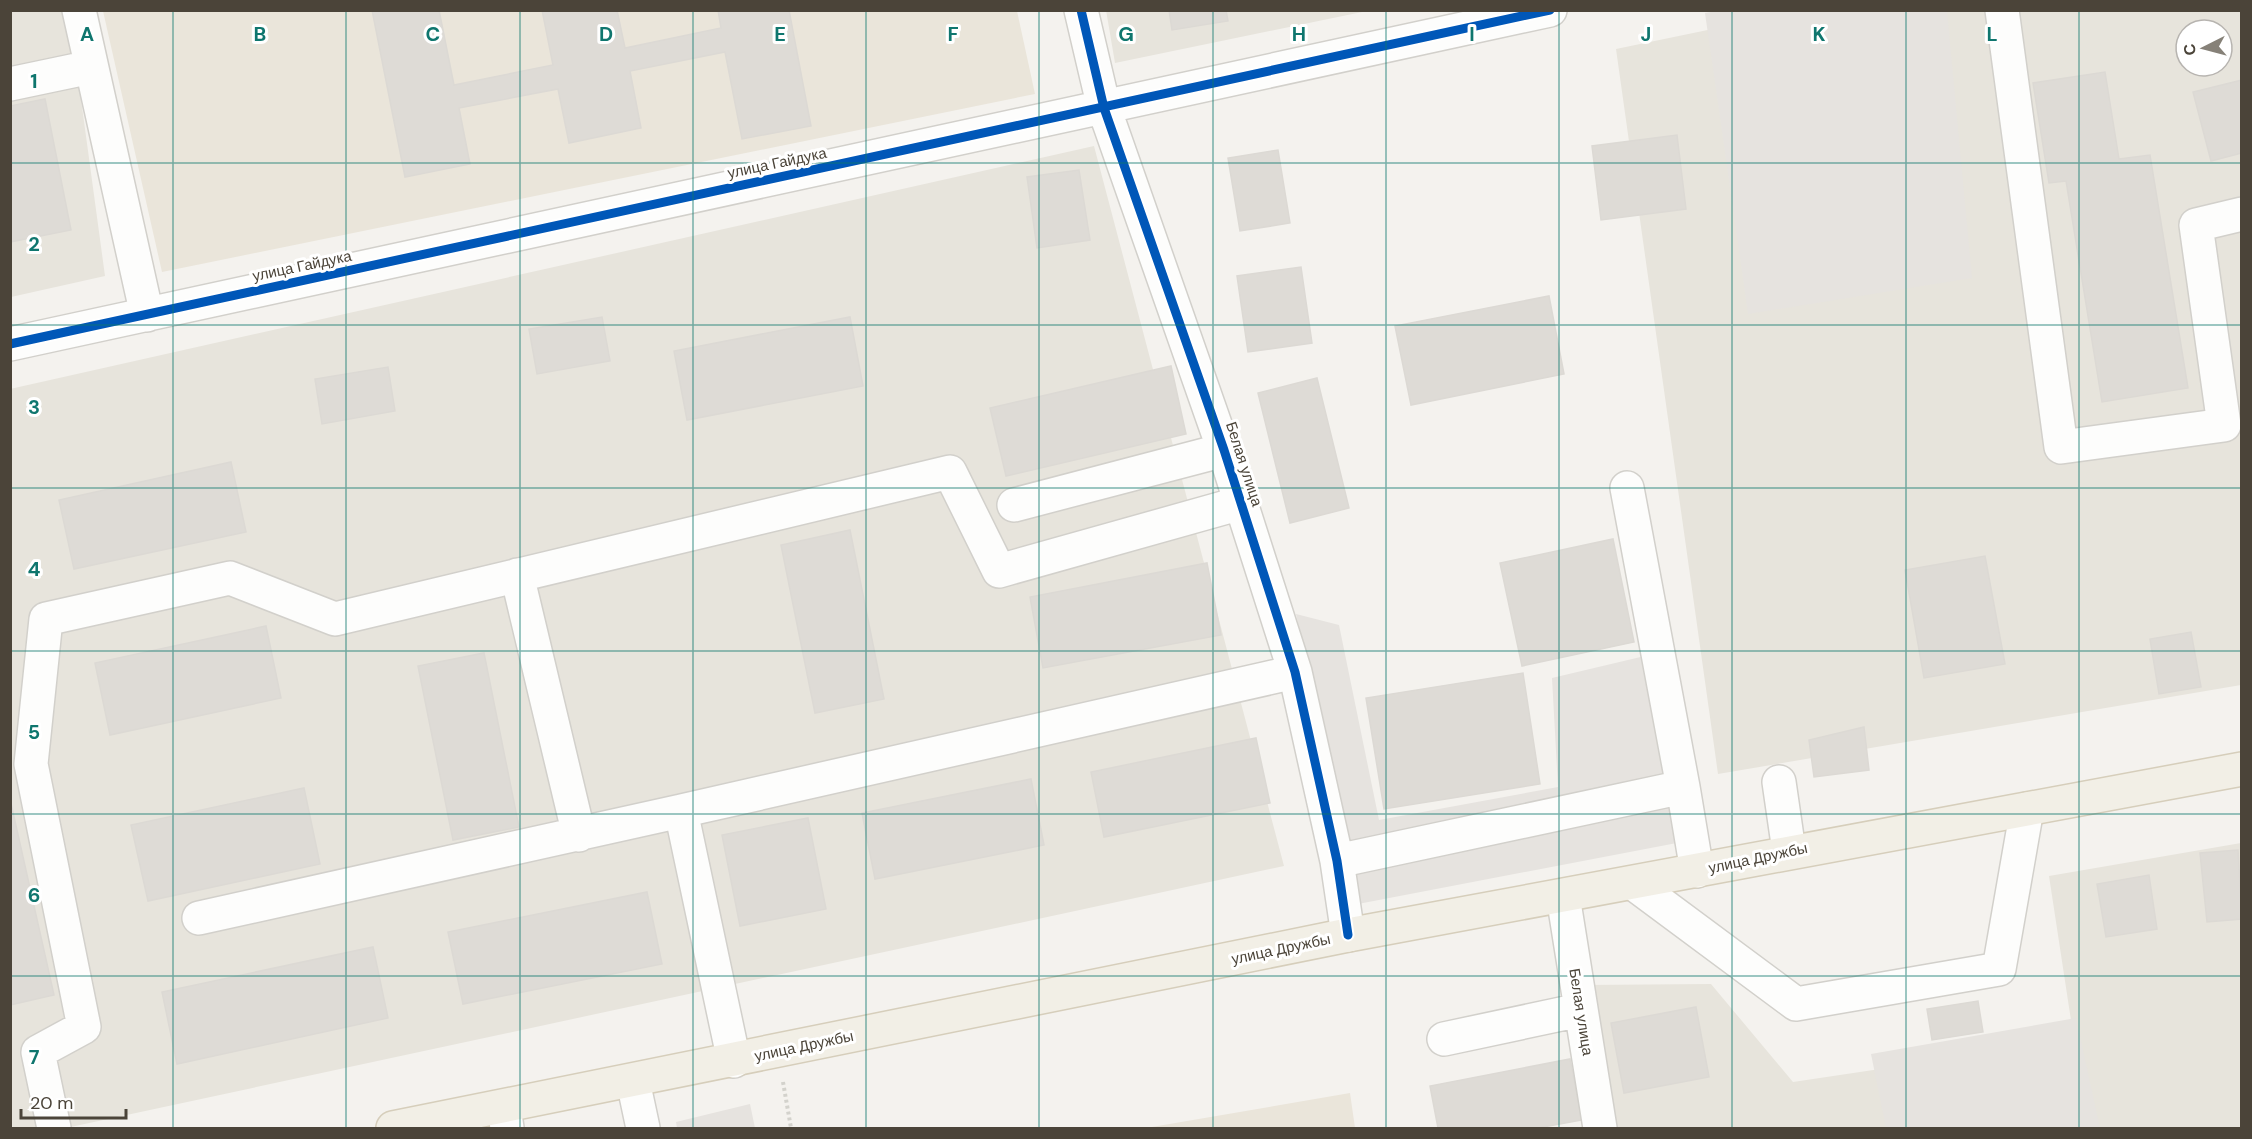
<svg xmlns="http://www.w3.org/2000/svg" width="2252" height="1139" font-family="'DM Sans',sans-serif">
<rect width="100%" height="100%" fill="#f4f2ee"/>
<!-- residential -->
<path fill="#e7e4dc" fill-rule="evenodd" d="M1106,10L1367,11L1115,63Z
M10,11H69L105,276L11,297Z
M1799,11H2241V685L1718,774L1616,49ZM2186,30H2222V66H2186Z
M1094,146L1284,866L66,1128H11L10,389Z
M2241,843V1128H1608L1583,985L1711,984L1793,1082L2074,1040L2049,876Z"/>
<!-- education -->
<path fill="#eae5da" d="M103,11H1017L1035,94L162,272Z
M1350,1093L1355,1128H1146Z"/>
<!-- parking -->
<path fill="#e6e3df" d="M1723,10L1947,11L1972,278L1748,314L1705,13Z
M1296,614L1339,625L1379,820L1558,787L1552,678L1649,655L1682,842L1358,904Z
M2076,1018L2100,1128H1886L1871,1054Z
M750,1104L755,1128H677L676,1122Z"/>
<!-- building -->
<path fill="#dedbd6" stroke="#dcd9d4" stroke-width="1.5" d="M372,10H439L454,85L553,65L542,10H617L625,48L721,28L718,10H789L811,126L742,139L725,52L630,71L641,128L569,143L558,89L459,108L470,164L405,177Z
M1169,10H1226L1228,21L1172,30Z
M2105,72L2119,159L2150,155L2188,388L2102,402L2066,181L2049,183L2033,83Z
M2242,80V153L2211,161L2193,92Z
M45,99L71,230L10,242V106Z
M1677,135L1686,209L1601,220L1592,146Z
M1278,150L1290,223L1240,231L1228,158Z
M1079,170L1090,240L1037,248L1027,177Z
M1301,267L1312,343L1248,352L1237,276Z
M1549,296L1564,374L1411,405L1395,326Z
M602,317L610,361L537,374L529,329Z
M850,317L863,386L687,420L674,351Z
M1171,366L1186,434L1006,476L990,408Z
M388,367L395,411L322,424L315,379Z
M1317,378L1349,508L1290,523L1258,393Z
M231,462L246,532L74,569L59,500Z
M850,530L884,699L815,713L781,545Z
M1613,539L1634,642L1522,666L1500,563Z
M1985,556L2005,664L1924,678L1905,570Z
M1207,563L1221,635L1043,668L1030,597Z
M266,626L281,698L110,735L95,663Z
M2191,632L2201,687L2159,694L2150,639Z
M484,653L519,827L453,840L418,666Z
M1523,673L1540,784L1384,809L1366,698Z
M1864,727L1869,770L1814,777L1809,740Z
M1256,738L1270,803L1104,837L1091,772Z
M1031,779L1044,845L875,879L862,813Z
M304,788L320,864L148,901L131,825Z
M10,799L54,995L10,1005Z
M808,818L826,909L740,926L722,835Z
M2238,850L2242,919L2207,922L2200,853Z
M2149,875L2157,929L2106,937L2097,884Z
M647,892L662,964L463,1004L448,932Z
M373,947L388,1018L177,1064L162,992Z
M1978,1001L1983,1032L1932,1040L1927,1009Z
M1696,1007L1709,1077L1624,1093L1611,1023Z
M1570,1059L1582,1120L1538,1128H1438L1430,1086Z"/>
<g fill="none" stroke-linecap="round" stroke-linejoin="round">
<defs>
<path id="minor" d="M79,10L147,315
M1081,10L1104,108L1224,450L1295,672L1337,861L1348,935
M2002,10L2061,447L2224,425L2196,225L2242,214
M10,84L91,67
M10,344L1550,10
M1627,488L1683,787
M1014,505L1224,450
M517,575L579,835
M1779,782L1789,851
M1337,861L1683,787L1697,871
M1633,883L1796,1004L1999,969L2027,809
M1563,896L1600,1128
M199,918L681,811
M1444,1039L1580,1010
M734,1061L681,811L1295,672
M633,1081L643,1128
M504,1107L507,1128
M54,1128L38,1052L84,1027L31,764L46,619L230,578L335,619L950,472L999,571L1241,503"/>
<path id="major" d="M393,1128L1348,935L2242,769"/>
</defs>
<!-- minor casing -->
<use href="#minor" stroke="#d2d0cb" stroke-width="36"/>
<!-- major casing -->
<use href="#major" stroke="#d6cebb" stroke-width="36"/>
<!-- path -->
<path stroke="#d3d2cc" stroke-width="4" stroke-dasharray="3 3" stroke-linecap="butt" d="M783,1082L791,1128"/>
<!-- minor -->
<use href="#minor" stroke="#fdfdfc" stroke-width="33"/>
<!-- major -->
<use href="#major" stroke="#f2efe6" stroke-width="33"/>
<defs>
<path id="cycleway" d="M1081,10L1104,108L1224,450L1295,672L1337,861L1348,935
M10,344L1550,10"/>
</defs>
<!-- cycleway casing -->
<use href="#cycleway" stroke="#fff" stroke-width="13"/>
<!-- cycleway -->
<use href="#cycleway" stroke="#0057b8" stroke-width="9"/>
</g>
<!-- grid -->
<path fill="none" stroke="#0f766e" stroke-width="1.5" stroke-opacity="0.55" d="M173,10V1128M346,10V1128M520,10V1128M693,10V1128M866,10V1128M1039,10V1128M1213,10V1128M1386,10V1128M1559,10V1128M1732,10V1128M1906,10V1128M2079,10V1128M10,163H2242M10,325H2242M10,488H2242M10,651H2242M10,814H2242M10,976H2242"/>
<g text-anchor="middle" stroke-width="6" stroke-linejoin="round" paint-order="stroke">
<!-- street labels -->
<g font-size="15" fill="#4b4439" stroke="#fff">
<text transform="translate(777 163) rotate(-12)" y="5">улица Гайдука</text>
<text transform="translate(302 266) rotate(-12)" y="5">улица Гайдука</text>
<text transform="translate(1244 464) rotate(72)" y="5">Белая улица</text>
<text transform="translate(1758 858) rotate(-12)" y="5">улица Дружбы</text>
<text transform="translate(1281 949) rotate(-12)" y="5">улица Дружбы</text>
<text transform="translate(1581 1012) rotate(81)" y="5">Белая улица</text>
<text transform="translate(804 1046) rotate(-12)" y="5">улица Дружбы</text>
</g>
</g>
<g font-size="20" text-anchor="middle" font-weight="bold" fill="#0f766e" stroke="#fff" stroke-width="6" stroke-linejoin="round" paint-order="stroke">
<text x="87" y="41">A</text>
<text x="260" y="41">B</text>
<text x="433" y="41">C</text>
<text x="606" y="41">D</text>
<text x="780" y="41">E</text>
<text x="953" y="41">F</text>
<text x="1126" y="41">G</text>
<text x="1299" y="41">H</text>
<text x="1472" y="41">I</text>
<text x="1646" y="41">J</text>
<text x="1819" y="41">K</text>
<text x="1992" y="41">L</text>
<text x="34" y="88">1</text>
<text x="34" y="251">2</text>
<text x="34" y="414">3</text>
<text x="34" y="576">4</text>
<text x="34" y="739">5</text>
<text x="34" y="902">6</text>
<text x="34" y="1064">7</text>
</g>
<!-- border -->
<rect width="2252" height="1139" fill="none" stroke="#4b4439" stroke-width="24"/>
<!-- north arrow -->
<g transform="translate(2204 48) rotate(264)"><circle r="28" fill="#ffffff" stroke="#b7b4b0" stroke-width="1.5"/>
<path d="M0-4.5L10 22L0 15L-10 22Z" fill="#868178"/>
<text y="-9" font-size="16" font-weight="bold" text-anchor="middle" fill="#4b4439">С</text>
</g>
<!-- scale -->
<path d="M21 1109v9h105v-9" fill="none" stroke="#4b4439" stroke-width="3"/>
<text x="30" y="1109" font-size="18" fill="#4b4439" stroke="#ffffff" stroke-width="4.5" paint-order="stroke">20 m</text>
</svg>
